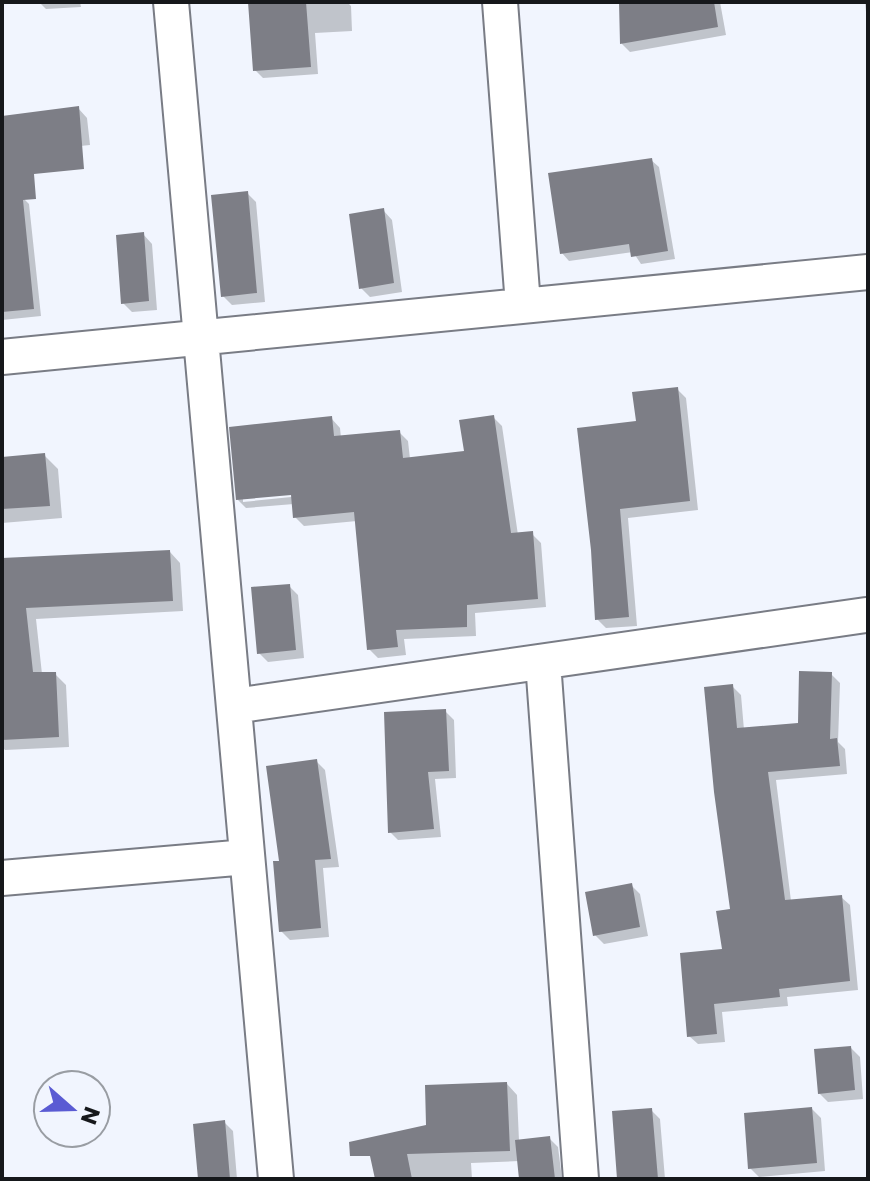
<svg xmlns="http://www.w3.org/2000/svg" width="870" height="1181" font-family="Poppins,sans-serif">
<rect width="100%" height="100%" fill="#f1f5fe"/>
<!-- shadow -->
<path fill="#0003" fill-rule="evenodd" d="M39,2H80L81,7L46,9Z
M284,2H347L351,6L352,31L315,33L318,74L263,78L255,70Z
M621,2H720L726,35L630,52L622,44Z
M865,2H868V32Z
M78,108L87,118L90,145L2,154V119Z
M651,160L659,167L675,259L641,264L633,252L569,261L562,253Z
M247,193L256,202L265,302L232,305L223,296Z
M21,196L29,204L41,316L2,320V198Z
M383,210L392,220L402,292L370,297L361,288Z
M143,234L152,244L157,310L132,312L123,303Z
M677,389L686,398L698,510L628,518L637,626L606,628L597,619L638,422Z
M493,417L502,426L518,535L532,534L541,543L546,607L475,613L476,636L404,639L406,655L378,658L369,649L357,521L304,526L295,517L294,504L246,508L237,499L331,418L340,428L341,438L399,432L408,441L410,459L466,453ZM301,492V496L243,502V497Z
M44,455L58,469L62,518L2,523V459Z
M170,552L180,563L183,611L36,619L42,674H55L66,685L69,747L5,750L2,747V560Z
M289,586L298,595L304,658L268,662L259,653Z
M831,674L840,683L838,742L845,749L847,774L776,780L791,901L841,897L850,905L858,990L787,997L788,1006L722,1012L725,1042L698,1044L689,1036L725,951L732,911V686L741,695L744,730L800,725Z
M445,711L454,720L456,778L435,779L441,837L398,840L390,832Z
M316,761L325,770L339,867L323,868L329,937L290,940L281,931V862Z
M631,885L640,894L648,936L604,944L595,935Z
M851,1048L860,1057L863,1099L828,1102L819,1093Z
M507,1084L517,1095L519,1141L549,1138L558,1147L562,1179H521L519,1161L471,1163L472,1179H377L428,1127Z
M812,1109L821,1118L825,1171L759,1177L750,1168Z
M651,1110L660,1119L665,1179H619Z
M224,1122L233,1131L237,1179H200Z"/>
<!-- building -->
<path fill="#7d7e86" d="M248,2H306L311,67L253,71Z
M619,2H714L718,27L620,44Z
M79,106L84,169L34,174L36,199L23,200L34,309L2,312V116Z
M652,158L668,251L631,257L629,244L560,254L548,173Z
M248,191L257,293L221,297L211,195Z
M384,208L394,283L359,289L349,214Z
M144,232L149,301L121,304L116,235Z
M678,387L690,501L620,509L629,617L595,620L591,550L577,428L636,421L632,392Z
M494,415L511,533L533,531L538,599L467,605V627L396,630L398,647L367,650L354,512L293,518L291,495L236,500L229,427L332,416L334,436L400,430L403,458L464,451L459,420Z
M45,453L50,506L2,509V457Z
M170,550L173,601L26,608L33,672H56L59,737L2,740V558Z
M290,584L296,650L257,654L251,587Z
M799,671L832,672L830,739L837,738L840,766L768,772L785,900L842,895L850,981L779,989L780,997L714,1004L717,1034L687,1037L680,953L722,949L716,911L730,909L714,792L704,687L733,684L737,728L798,723Z
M446,709L449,771L428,772L434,829L388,833L384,712Z
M317,759L331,859L315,860L321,928L279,932L273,861H279L266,766Z
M632,883L640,927L593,936L585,892Z
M851,1046L855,1090L818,1094L814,1049Z
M507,1082L510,1151L407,1154L412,1179H375L370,1156H350L349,1142L426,1125L425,1085Z
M812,1107L817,1163L748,1169L744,1113Z
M652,1108L658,1179H617L612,1111Z
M225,1120L230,1179H198L193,1124Z
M550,1136L555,1179H519L515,1140Z"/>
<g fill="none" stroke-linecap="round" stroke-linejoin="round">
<defs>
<path id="street" d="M171,2L276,1179
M500,2L523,305
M2,357L868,272
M543,662L581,1179
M234,706L866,615
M2,878L247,857"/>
</defs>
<!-- street casing -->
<use href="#street" stroke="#797c85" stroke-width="38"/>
<!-- street -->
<use href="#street" stroke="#fff" stroke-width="34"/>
</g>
<!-- border -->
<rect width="870" height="1181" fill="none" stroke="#16181b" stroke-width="8"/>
<!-- north arrow -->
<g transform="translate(72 1109) rotate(110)"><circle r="38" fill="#f1f5fe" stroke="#999da3" stroke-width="2"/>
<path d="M0-6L14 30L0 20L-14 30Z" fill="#5a5bd3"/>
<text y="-12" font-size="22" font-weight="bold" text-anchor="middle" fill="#16181b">N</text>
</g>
</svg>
